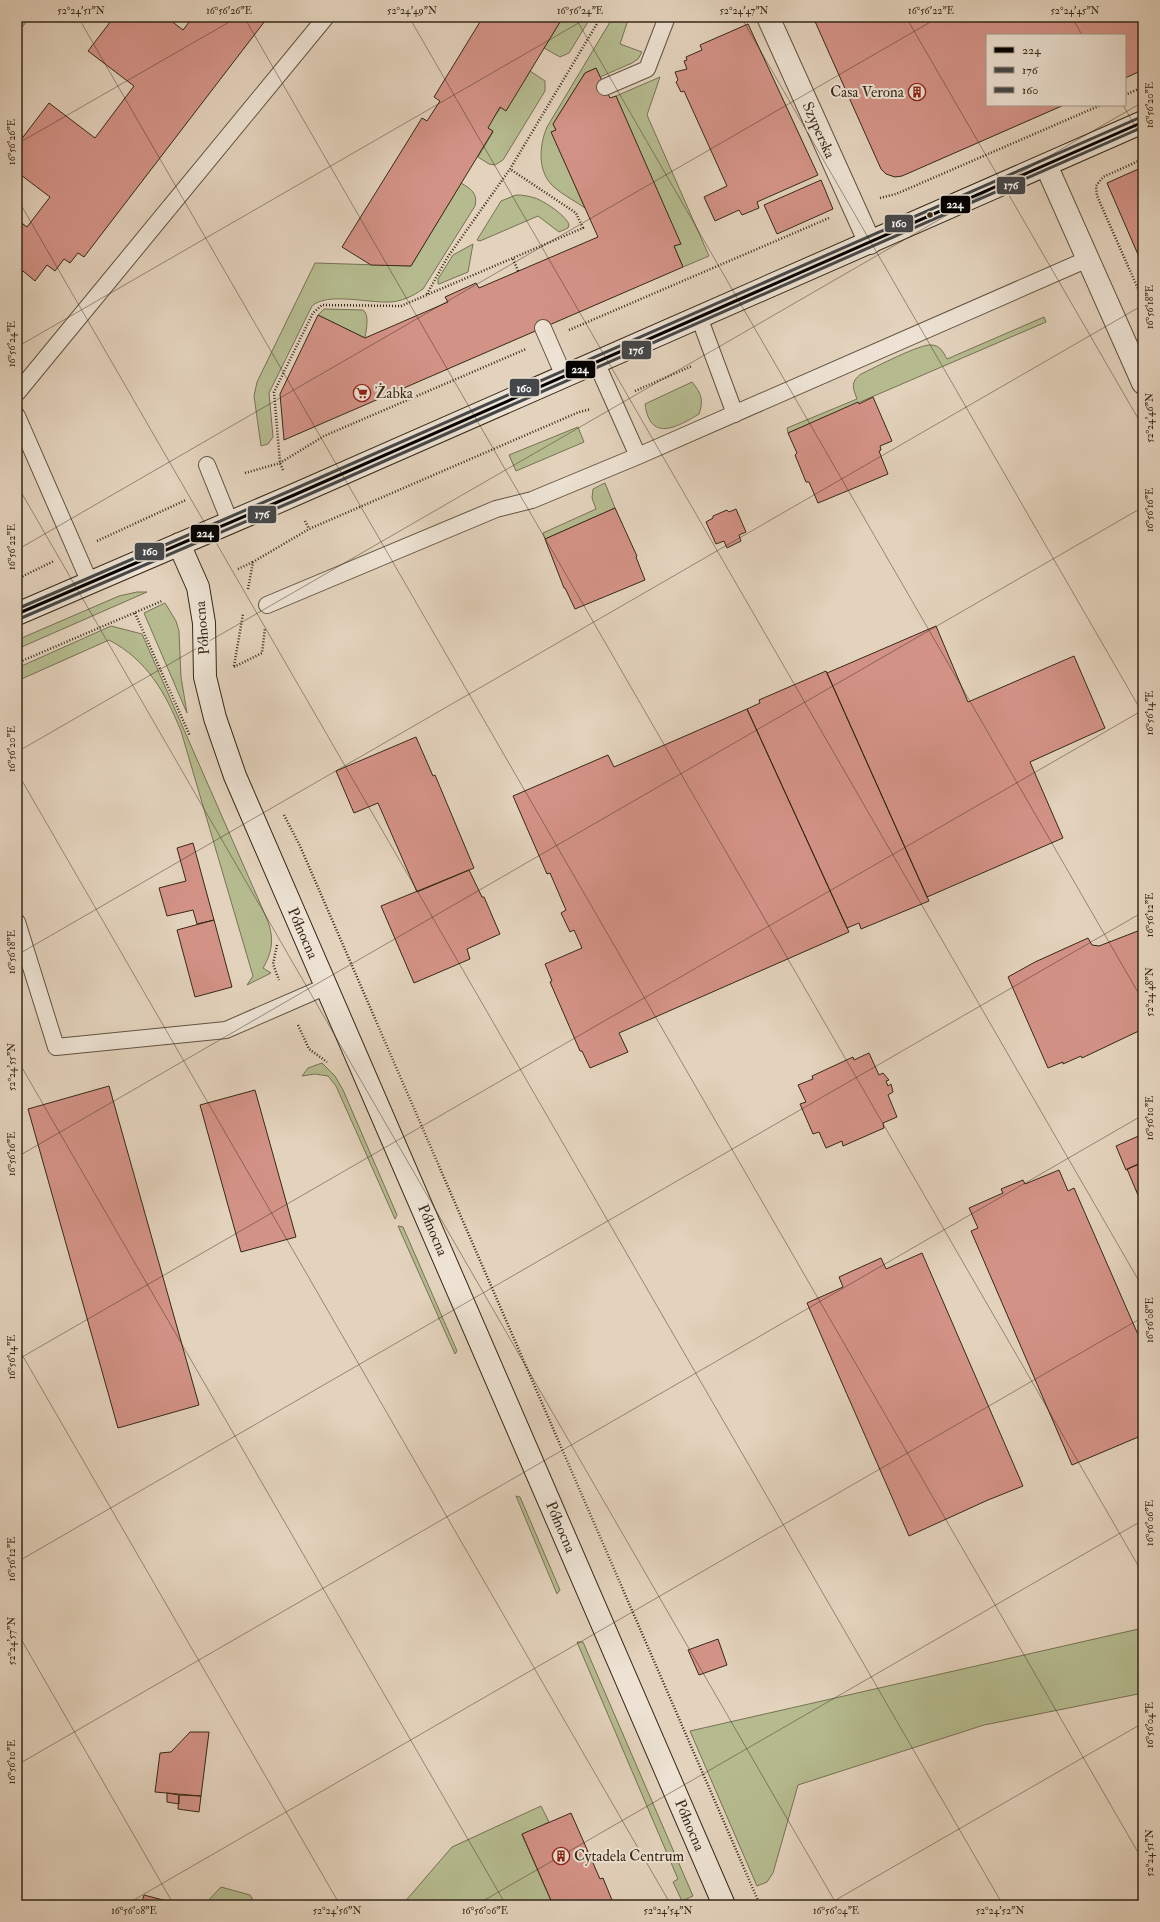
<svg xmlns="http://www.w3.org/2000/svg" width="1160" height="1922" font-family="'IM FELL Double Pica',serif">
<rect width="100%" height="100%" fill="#e3d2bc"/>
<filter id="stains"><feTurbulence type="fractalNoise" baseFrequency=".005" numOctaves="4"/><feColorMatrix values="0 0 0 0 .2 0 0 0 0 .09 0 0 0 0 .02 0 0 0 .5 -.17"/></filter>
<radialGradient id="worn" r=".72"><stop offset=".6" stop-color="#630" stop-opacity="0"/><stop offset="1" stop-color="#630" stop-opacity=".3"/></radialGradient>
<!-- green -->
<path fill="#b5bb8f" stroke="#767254" d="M563,17H591L569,53L560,57L544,48Z
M613,17H629L620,44L642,52L638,59L632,63L600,77L596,68L585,73L553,124L556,130L552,132L585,208C575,201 563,195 554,187C537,172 539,146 547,127Z
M530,71L545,81V91L503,160L495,165L489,164L478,157L493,132L486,127Z
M660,77L647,115L709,256L683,267L674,246L680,244L616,96Z
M461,183C471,189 478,193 475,206L423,289C413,296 401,302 389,302C368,303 327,292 312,306L269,393L273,437L268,444L261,446L254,396L257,382L315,263L411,266Z
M516,195C523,195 529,196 535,198C544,201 567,216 569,225L568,228L559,232L538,216L480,241L477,240L501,201Z
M473,244L468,272L439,284H438V279L453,255Z
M324,309L363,310C370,315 366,330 365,338L318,315Z
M1044,317L1046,322L788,433L787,428L857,399C853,388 850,382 861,374C874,368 921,343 932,345C941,346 943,352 947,359Z
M692,382C701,393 704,400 699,414C676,428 650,442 645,404Z
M578,427L584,442L516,471L509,455Z
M605,483L615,508L545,539L543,533L596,509L592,498L593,489Z
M137,592H147L17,649V640L119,596Z
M165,603L176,621L179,631L181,677L187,713L144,613Z
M111,626L142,634L267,919C274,937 273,951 263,968L271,973L247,985L253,976L181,731C165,692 147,660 109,640L17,681V668Z
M322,1063L335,1076L343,1090L397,1215L395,1219L336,1086L328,1076L315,1074L302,1076L308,1068Z
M398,1226L403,1227L457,1351L455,1354Z
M516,1496L520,1497L560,1590L557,1594Z
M1143,1628V1693L984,1725L798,1785L773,1873L767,1882L757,1886L690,1731Z
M577,1642H583L693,1896L682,1901L673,1882L678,1879Z
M541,1806L549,1822L522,1835L553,1905H460L459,1901L444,1905H402L452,1847Z
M221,1887L250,1895L256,1905H204Z"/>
<!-- water -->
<path fill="#95b7b4" stroke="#6f7e76" d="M17,17H30L17,34Z"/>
<!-- building -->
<path fill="#d39286" stroke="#362918" d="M114,17H166L183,30L193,17H268L84,257L78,253L70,263L64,259L55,271L47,265L35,281L23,271L17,279V224L19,221L27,227L50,197L17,172V145L49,103L95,138L134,86L88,51Z
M483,17H563L506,111L500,107L488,128L493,131L411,266L371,265L342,247L422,118L427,121L440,101L434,97Z
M813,17H1143V70L1125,78V35H987V105H1064L902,176L895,177L886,174L881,169Z
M748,24L818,175L757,202L759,208L742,215L739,210L715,221L704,197L727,186L684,91L681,92L676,82L678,80L675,72L687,69L684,61L687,60L686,57L702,50L700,45Z
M596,68L610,98L616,96L681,244L674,246L683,267L284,440L280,394L318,315L365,338L448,302L445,297L476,283L479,288L598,237L551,132L556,130L553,124L585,73Z
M1143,167V266L1107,183Z
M821,180L833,209L777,234L764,205Z
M873,397L892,441L880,446L881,450L879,451L888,474L818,503L809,482H806L795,455L797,453L788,433L858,402L859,404Z
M615,508L636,554L637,556L636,557L645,580L575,609L565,588H564L545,539Z
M736,509L746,532L739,535L741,541L727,548L724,541L716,544L706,522L713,518V516L727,510L729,512Z
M936,626L968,702L1074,656L1105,728L1030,762L1063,838L927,897L827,673Z
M826,671L929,901L861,929L859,923L847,928L747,709L760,703L759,700Z
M747,709L849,932L619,1033L628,1052L590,1068L582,1051H580L550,982L552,981L545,964L582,948L574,930L570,932L561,913L566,910L550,873L547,874L513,796L608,755L614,767Z
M416,737L433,776L435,775L474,868L417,892L378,803L354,813L336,771Z
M193,843L214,920L197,924L193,910L167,916L159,888L186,881L177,848Z
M469,870L482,897H484L500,934L467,949L470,959L414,983L381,906Z
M214,920L232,987L195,997L177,930Z
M1143,929V1014H1141L1143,1029L1082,1058L1081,1056L1063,1064V1062L1048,1068L1008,977L1035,962L1088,938L1092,945L1099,946Z
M869,1053L879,1075L883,1073L889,1080L886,1081L888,1086L891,1084L893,1092L888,1095L897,1117L883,1123L884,1128L843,1146L842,1141L826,1148L819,1132L813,1134L800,1104L806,1102L798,1085L813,1079L812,1076L853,1057L854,1060Z
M109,1086L199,1405L118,1428L28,1109Z
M255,1090L296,1237L241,1252L200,1105Z
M1143,1134V1162L1126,1170L1116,1146Z
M1143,1162V1207L1127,1169Z
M1059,1170L1068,1191L1074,1188L1143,1346V1435L1072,1465L971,1231L978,1228L969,1208L1003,1193L1001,1189L1023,1180L1025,1184Z
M922,1253L1023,1486L988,1500L909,1536L807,1303L843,1287L839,1277L881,1258L886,1269Z
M718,1639L727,1665L699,1675L688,1650Z
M190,1732H209L201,1796L155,1792L160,1753L171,1752Z
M167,1793L179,1795V1804L167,1802Z
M179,1795L201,1796L199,1812L178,1809Z
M571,1813L600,1879L603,1878L614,1905H553L522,1834Z
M144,1895L182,1905H141Z
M459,1901L460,1905H444Z"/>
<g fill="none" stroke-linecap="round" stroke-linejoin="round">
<defs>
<path id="lane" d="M605,87L647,69L667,17
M699,317L735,414
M543,328L564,376
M596,362L638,456
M17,393L326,17
M17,416L90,583
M207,465L230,522
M267,605L496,509L532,500L638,456L1088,259
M17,922L56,1047L226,1030L327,986"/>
<path id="street" d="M768,17L870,243
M1046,165L1143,383"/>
<path id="secondary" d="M179,544L198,587L204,623L205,677L215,718L235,776L724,1905
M17,614L294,495L1143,122"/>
</defs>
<!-- lane casing -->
<use href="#lane" stroke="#615341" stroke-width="18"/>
<!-- street casing -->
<use href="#street" stroke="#615341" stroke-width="24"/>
<!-- secondary casing -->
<use href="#secondary" stroke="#362918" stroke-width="24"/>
<!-- path -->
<path stroke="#362918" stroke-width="2.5" stroke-dasharray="1 2" stroke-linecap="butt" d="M1125,95L1143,87
M1143,159L1103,177L1096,186L1097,196L1143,300
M880,198L896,194L1101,105
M513,259L518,271
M427,294L447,258L510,169L601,17
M569,330L829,218
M635,391L692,366
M283,470L280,463L274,392L313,313L322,305L401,306L583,228L576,213L510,169
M245,473L280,463L324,436L526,349
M305,521L309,529
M97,541L186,500
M238,569L253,562
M17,579L54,561
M248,589L253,562L309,529L579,412L591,409
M135,613L190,736
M17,663L162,601
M234,666L243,614
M234,667L262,653L265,628
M284,815L300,846L760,1905
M277,945L273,964L279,980
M298,1025L309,1049L327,1062"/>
<!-- lane -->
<use href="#lane" stroke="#ede2d3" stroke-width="16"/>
<!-- street -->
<use href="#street" stroke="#ede2d3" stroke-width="22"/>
<!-- secondary -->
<use href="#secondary" stroke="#ede2d3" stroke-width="22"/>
<defs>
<path id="bus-1" d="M17,614L294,495L1143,122"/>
<path id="bus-2" d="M19,619L296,500L1143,127"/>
<path id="bus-3" d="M17,609L292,490L1141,117"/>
</defs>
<!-- bus-1 casing -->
<use href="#bus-1" stroke="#ede2d3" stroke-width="6"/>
<!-- bus-2 casing -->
<use href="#bus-2" stroke="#ede2d3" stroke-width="6"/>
<!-- bus-3 casing -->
<use href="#bus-3" stroke="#ede2d3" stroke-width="6"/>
<!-- bus-1 -->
<use href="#bus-1" stroke="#000" stroke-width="3"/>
<!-- bus-2 -->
<use href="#bus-2" stroke="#45484a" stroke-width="3"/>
<!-- bus-3 -->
<use href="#bus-3" stroke="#45484a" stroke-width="3"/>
</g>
<!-- ticks -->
<path fill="none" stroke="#362918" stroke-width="1" stroke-opacity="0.45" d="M78,17L1143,1861M244,17L1143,1574M409,17L1143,1288M575,17L1143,1001M741,17L1143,714M906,17L1143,427M1072,17L1082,35M1123,105L1143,140M17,144L238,17M17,198L1003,1905M17,347L589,17M17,485L837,1905M17,550L939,17M17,752L1143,102M17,772L671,1905M17,955L1143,305M17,1059L506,1905M17,1157L1143,507M17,1346L340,1905M17,1360L1143,710M17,1562L1143,912M17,1632L174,1905M17,1765L1143,1115M125,1905L1143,1317M476,1905L1143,1520M827,1905L1143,1723"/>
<!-- icons -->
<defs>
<symbol id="building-ring" viewBox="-11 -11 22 22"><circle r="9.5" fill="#ede2d3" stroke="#8f2418" stroke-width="1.5"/><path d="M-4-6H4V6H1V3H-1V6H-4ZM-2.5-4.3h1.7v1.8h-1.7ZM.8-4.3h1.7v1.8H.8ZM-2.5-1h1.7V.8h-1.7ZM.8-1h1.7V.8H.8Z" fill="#8f2418"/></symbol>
<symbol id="supermarket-ring" viewBox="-11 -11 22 22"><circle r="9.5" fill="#ede2d3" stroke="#8f2418" stroke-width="1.5"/><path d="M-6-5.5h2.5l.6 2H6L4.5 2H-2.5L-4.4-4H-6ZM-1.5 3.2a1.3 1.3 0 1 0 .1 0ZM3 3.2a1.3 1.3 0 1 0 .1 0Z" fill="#8f2418"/></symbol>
</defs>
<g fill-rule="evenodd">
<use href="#building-ring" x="907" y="82" width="20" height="20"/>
<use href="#supermarket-ring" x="352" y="383" width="20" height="20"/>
<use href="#building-ring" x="551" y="1846" width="20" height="20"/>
</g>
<!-- markers -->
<circle fill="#362918" stroke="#ede2d3" stroke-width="1.5" cx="930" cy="215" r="3.5"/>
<g text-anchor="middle" stroke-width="4" stroke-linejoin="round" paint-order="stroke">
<!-- poi labels -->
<g font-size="15" fill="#362918" stroke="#ede2d3" text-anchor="start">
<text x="904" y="97" text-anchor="end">Casa Verona</text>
<text x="375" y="398">Żabka</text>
<text x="574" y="1861">Cytadela Centrum</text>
</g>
<!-- street labels -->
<g font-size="15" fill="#362918" stroke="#ede2d3">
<text transform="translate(819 130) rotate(66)" y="5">Szyperska</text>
<text transform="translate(202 628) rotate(-95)" y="5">Północna</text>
<text transform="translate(303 933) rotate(66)" y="5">Północna</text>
<text transform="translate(433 1230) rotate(67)" y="5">Północna</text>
<text transform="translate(561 1527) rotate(67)" y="5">Północna</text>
<text transform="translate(690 1825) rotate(67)" y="5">Północna</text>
</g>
</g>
<g stroke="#ede2d3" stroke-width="1.5">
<rect x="996" y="176" width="30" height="19" rx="4" fill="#45484a"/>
<rect x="940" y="195" width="31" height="19" rx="4" fill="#000"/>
<rect x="884" y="214" width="30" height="19" rx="4" fill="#45484a"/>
<rect x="621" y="340" width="31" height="20" rx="4" fill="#45484a"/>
<rect x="565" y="360" width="31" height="19" rx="4" fill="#000"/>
<rect x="509" y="378" width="31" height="19" rx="4" fill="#45484a"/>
<rect x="247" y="505" width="30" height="19" rx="4" fill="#45484a"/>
<rect x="190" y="524" width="30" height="19" rx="4" fill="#000"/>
<rect x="134" y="542" width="31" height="19" rx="4" fill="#45484a"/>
</g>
<g font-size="11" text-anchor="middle" font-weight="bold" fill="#fff">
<text x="1011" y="189">176</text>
<text x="955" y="208">224</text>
<text x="899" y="227">160</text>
<text x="636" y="354">176</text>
<text x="580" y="373">224</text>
<text x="524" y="392">160</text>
<text x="262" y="518">176</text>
<text x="205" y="537">224</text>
<text x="150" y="555">160</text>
</g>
<!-- margin -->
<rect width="1160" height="1922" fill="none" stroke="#e3d2bc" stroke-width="44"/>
<!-- legend -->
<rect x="986" y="34" width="140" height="72" fill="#ede2d3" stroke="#a49888"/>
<rect x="994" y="47" width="20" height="6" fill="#000000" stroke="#a49888"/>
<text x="1022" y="54" font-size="12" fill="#362918">224</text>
<rect x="994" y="67" width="20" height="6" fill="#45484a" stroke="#a49888"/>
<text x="1022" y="74" font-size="12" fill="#362918">176</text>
<rect x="994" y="87" width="20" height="6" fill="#45484a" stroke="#a49888"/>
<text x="1022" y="94" font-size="12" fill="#362918">160</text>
<rect x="22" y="22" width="1116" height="1878" fill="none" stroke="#362918" stroke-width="1.5"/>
<g font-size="10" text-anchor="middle" fill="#362918">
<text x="81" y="14">52°24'51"N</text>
<text x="229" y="14">16°56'26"E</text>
<text x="412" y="14">52°24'49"N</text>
<text x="580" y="14">16°56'24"E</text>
<text x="744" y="14">52°24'47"N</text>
<text x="931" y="14">16°56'22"E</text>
<text x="1075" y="14">52°24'45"N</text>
<text transform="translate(1149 105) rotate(-90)" y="4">16°56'20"E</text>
<text transform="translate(11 142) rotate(-90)" y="4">16°56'26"E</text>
<text transform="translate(1149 307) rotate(-90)" y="4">16°56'18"E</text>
<text transform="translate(11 344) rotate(-90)" y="4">16°56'24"E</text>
<text transform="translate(1149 418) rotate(-90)" y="4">52°24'46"N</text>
<text transform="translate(1149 510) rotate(-90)" y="4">16°56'16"E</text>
<text transform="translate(11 547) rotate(-90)" y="4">16°56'22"E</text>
<text transform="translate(1149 713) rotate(-90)" y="4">16°56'14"E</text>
<text transform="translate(11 749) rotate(-90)" y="4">16°56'20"E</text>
<text transform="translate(1149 915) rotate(-90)" y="4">16°56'12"E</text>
<text transform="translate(11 952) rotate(-90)" y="4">16°56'18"E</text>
<text transform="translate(1149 992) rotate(-90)" y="4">52°24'48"N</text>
<text transform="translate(11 1067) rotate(-90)" y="4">52°24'55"N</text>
<text transform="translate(1149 1118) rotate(-90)" y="4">16°56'10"E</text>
<text transform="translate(11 1154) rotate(-90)" y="4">16°56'16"E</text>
<text transform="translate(1149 1320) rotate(-90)" y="4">16°56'08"E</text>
<text transform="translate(11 1357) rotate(-90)" y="4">16°56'14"E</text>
<text transform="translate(1149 1523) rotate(-90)" y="4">16°56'06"E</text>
<text transform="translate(11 1559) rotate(-90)" y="4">16°56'12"E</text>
<text transform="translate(11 1641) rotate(-90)" y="4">52°24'57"N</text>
<text transform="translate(1149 1725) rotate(-90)" y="4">16°56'04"E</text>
<text transform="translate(11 1762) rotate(-90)" y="4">16°56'10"E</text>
<text transform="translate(1149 1853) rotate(-90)" y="4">52°24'51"N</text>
<text x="134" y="1914">16°56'08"E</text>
<text x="337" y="1914">52°24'56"N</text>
<text x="485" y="1914">16°56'06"E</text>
<text x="668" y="1914">52°24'54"N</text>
<text x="836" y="1914">16°56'04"E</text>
<text x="1000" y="1914">52°24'52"N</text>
</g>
<rect width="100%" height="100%" filter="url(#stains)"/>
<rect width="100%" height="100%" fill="url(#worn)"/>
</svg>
